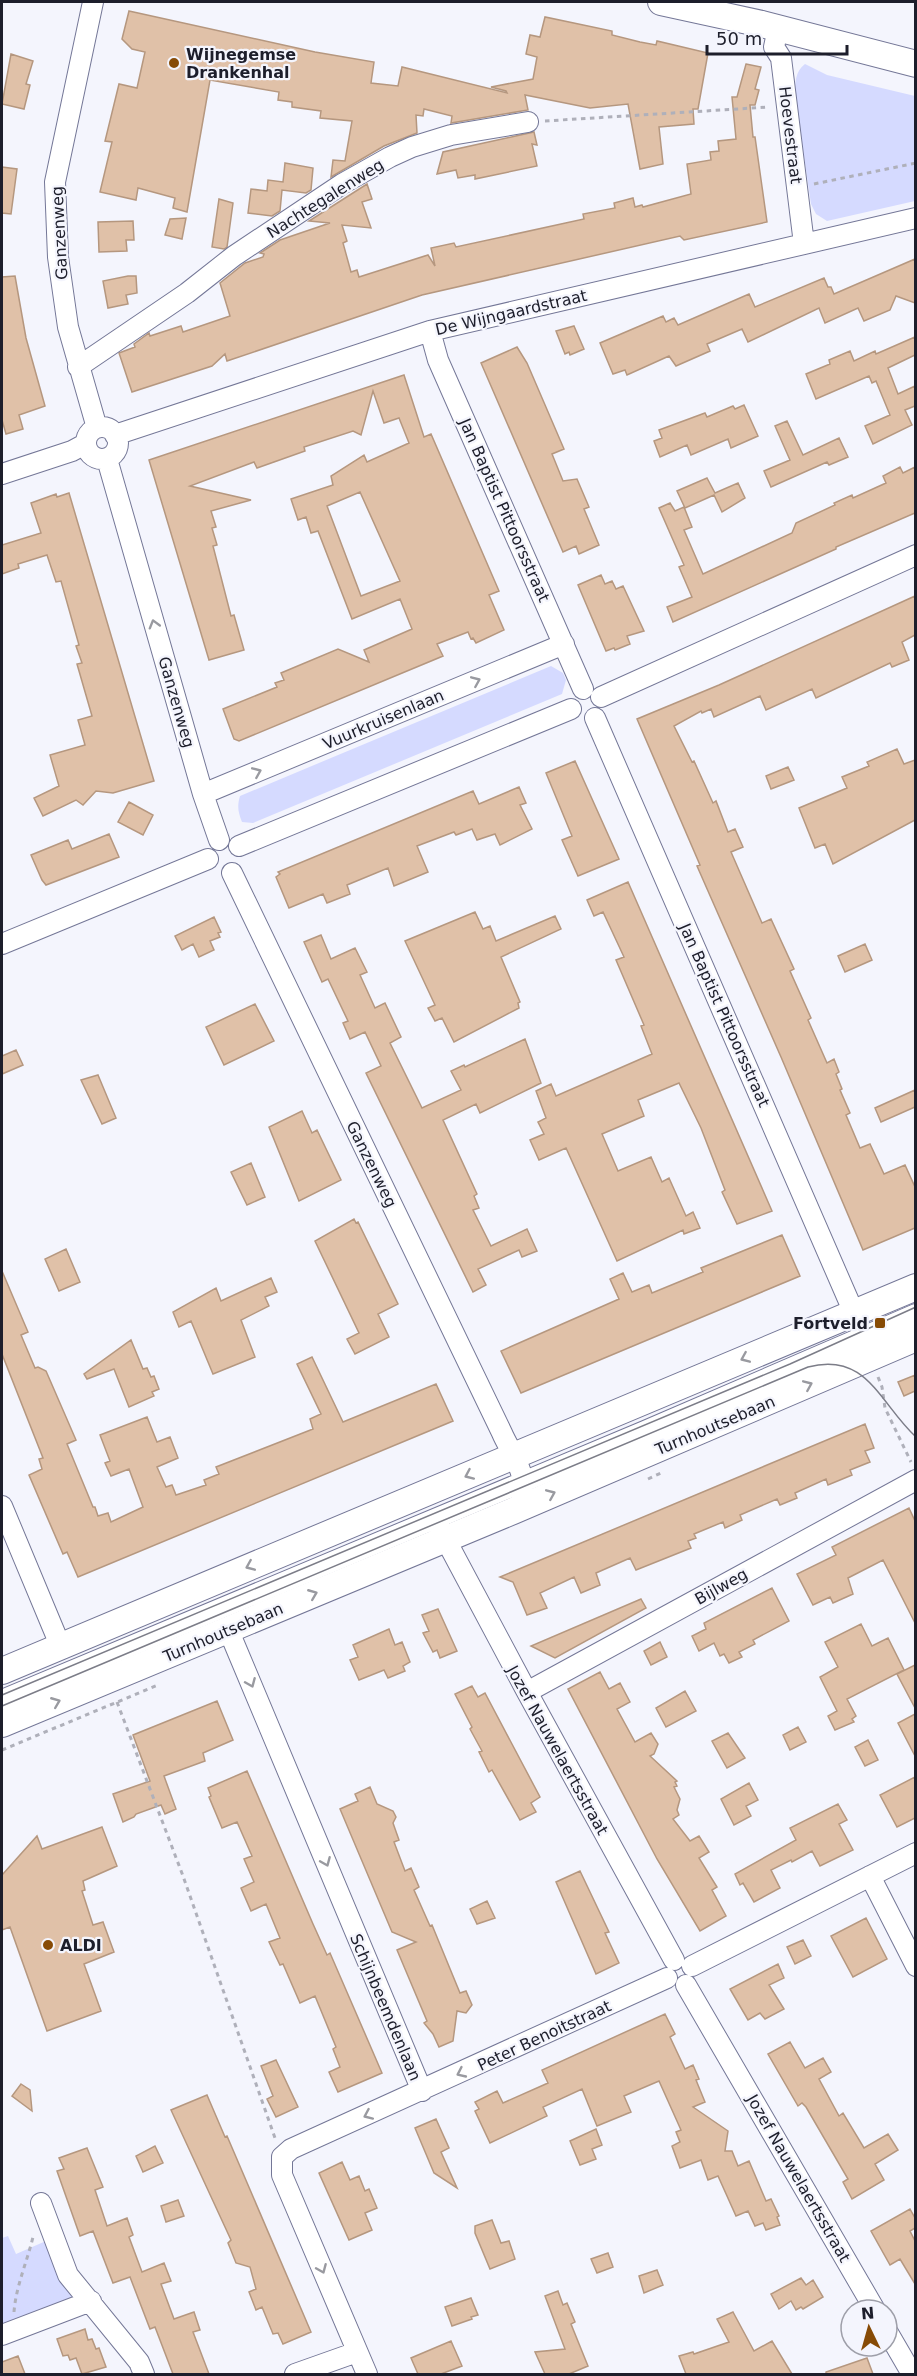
<svg xmlns="http://www.w3.org/2000/svg" width="917" height="2376" font-family="'DejaVu Sans',sans-serif">
<rect width="100%" height="100%" fill="#f4f5fd"/>
<!-- green -->
<path fill="#d5daff" d="M805,64L827,75L915,96V201L827,221L816,214L811,204L795,95C795,84 795,71 805,64Z
M551,666L563,673L566,680L562,694L253,823L242,822C238,812 237,806 240,796Z
M8,2236L16,2254L46,2241L74,2297L2,2325V2238Z"/>
<!-- building -->
<path fill="#e0c1a8" stroke="#b5977f" stroke-width="1.5" fill-rule="evenodd" d="M129,11L315,52L374,62L371,83L398,86L402,67L507,93L506,91L491,87L533,79L537,57L526,54L530,35L540,37L545,17L612,31V35L640,42L656,45L657,41L708,53L698,109H693L694,124L659,127L663,164L640,169L628,104L590,108L525,95L528,110L451,123L452,116L424,109L423,116L416,115L417,133L384,146L331,177L333,160L345,161L352,121L320,118L321,111L292,107V102L278,100L279,92L210,80L187,212L173,208L175,198L138,188L136,200L100,192L112,142L105,141L119,84L137,88L145,52L132,49L122,39Z
M11,54L33,61L26,84L30,85L24,109L2,104Z
M746,64L761,67L755,89L759,90L755,105H750L753,137H755L767,222L684,240L680,236L422,295L227,361L225,354L212,366L132,392L119,353L135,347L134,344L149,333L150,336L181,326L183,332L230,316L220,283L245,263L263,257L264,254L260,253L280,240L330,223L309,221L367,184L372,199L362,202L371,228L342,225L347,241L343,243L351,272L357,270L359,277L428,255L435,266L431,248L454,243L456,247L584,219L583,214L615,208L614,203L633,198L635,207L642,205L643,207L691,194L687,164L711,160L710,152L719,151L718,141L736,139L732,97H737Z
M534,132L537,145L532,144L537,166L475,179V175L458,178L456,170L437,174L443,152Z
M285,163L313,168L311,190L306,193L282,190L280,211L272,216L248,213L251,189L267,191L268,180L283,182Z
M2,167L17,169L11,214L2,213Z
M219,199L233,203L227,247L224,249L212,247Z
M186,218L182,239L165,235L170,219Z
M133,221L134,240H126L127,251L99,252L98,222Z
M915,259V303L896,296L890,310L864,321L858,308L825,323L819,308L748,342L742,329L707,344L710,351L676,366L669,356L627,375L625,370L613,374L600,343L663,316L666,322L674,318L678,325L749,294L755,307L824,278L828,287H831L834,294Z
M15,276L26,338L45,406L19,415L23,429L6,434L2,420V277Z
M128,276H136L137,293L126,295L128,304L108,308L103,281Z
M574,326L584,349L570,355L569,352L565,354L556,331Z
M915,337V355L888,368L898,394L915,386V406L905,410L912,425L873,444L865,426L890,415L876,381L872,383L869,376L816,399L806,374L830,364L829,360L850,351L854,361L875,351L876,354Z
M517,347L527,363L564,449L552,454L563,481L577,479L589,507L584,509L599,545L579,554L576,546L563,552L481,363Z
M404,375L424,437L431,434L499,591L489,595L504,630L476,643L473,638L471,639L468,632L437,644L443,656L239,741L234,739L223,709L277,687L275,683L284,680L281,673L338,649L369,662L364,650L412,629L400,599L352,619L318,531L311,533L306,517L298,520L291,499L333,485L331,476L364,455L367,462L409,443L399,418L384,423L373,391L361,435L353,431L304,447L305,451L257,468L254,462L190,486L251,500L211,511L216,527L212,528L217,545L213,546L231,616L234,615L244,650L209,660L149,460ZM360,492L400,581L361,596L327,506Z
M744,405L758,436L731,448L728,439L691,455L687,445L660,457L654,441L662,438L659,430L705,413L707,417L733,406L735,409Z
M787,421L803,455L839,438L848,457L829,465L827,462L771,487L764,471L790,460L775,426Z
M900,467L903,473L915,467V513L836,547V549L673,622L667,607L692,597L679,567L684,565L659,508L670,503L675,511L684,507L692,527L684,530L703,574L792,533L796,523L835,505L834,503L852,495L853,498L886,483L883,476Z
M707,478L715,493L738,483L745,498L722,512L714,495L685,508L677,491Z
M69,493L154,781L113,793L96,791L83,805L76,800L43,816L34,798L59,786L50,755L85,745L78,720L92,716L77,664L82,663L76,646L79,645L61,581L56,582L47,555L18,564L19,568L2,574V545L41,533L31,503L56,494L57,497Z
M601,575L605,584L612,581L616,589L623,586L644,631L627,636L630,644L615,650L614,648L606,651L578,585Z
M915,596V635L902,642L909,660L892,667L890,663L816,698L812,689L766,710L760,696L714,717L711,709L702,713L701,711L674,726L692,762L694,761L713,803L716,801L728,832L735,829L743,847L731,852L762,923L771,919L794,969L790,971L811,1018L808,1020L827,1063L834,1059L839,1072L836,1074L842,1089L840,1090L850,1113L846,1115L860,1148L870,1144L884,1174L905,1165L915,1187V1228L863,1250L781,1057L697,866L700,865L637,719L719,685Z
M897,749L904,764L915,760V820L833,864L825,844L815,848L799,808L847,788L842,777L869,766L867,762Z
M575,761L619,859L578,876L562,840L572,836L546,773Z
M788,767L794,780L771,789L766,776Z
M519,787L526,803L520,805L532,829L500,845L495,834L477,840L472,829L456,835L454,832L417,846L428,872L394,886L388,868L347,885L350,894L327,903L323,894L289,908L276,877L280,874L278,872L473,791L479,804Z
M129,802L153,815L143,835L118,822Z
M109,834L119,857L46,885L42,880L31,855L68,840L72,849Z
M628,882L772,1211L737,1224L722,1192L725,1190L701,1128L679,1083L638,1100L644,1116L602,1134L618,1171L651,1157L662,1182L669,1178L686,1216L693,1212L700,1228L684,1234L683,1230L617,1261L566,1148L539,1160L530,1140L544,1134L538,1122L546,1118L536,1091L551,1084L556,1096L652,1054L641,1026L644,1025L616,960L624,957L603,912L594,916L587,900Z
M475,912L483,929L490,926L496,941L555,916L561,929L501,957L520,1002L518,1003L519,1008L454,1042L442,1018L435,1021L428,1008L435,1005L405,941Z
M214,917L221,932L218,933L220,937L210,941L214,950L199,957L193,944L182,950L175,936Z
M321,935L331,959L355,948L367,972L360,975L375,1008L385,1003L401,1037L390,1043L422,1108L461,1090L451,1071L464,1065L465,1067L525,1039L541,1083L480,1113L476,1104L443,1120L477,1194L474,1196L479,1208L473,1210L491,1246L527,1229L537,1251L522,1257L519,1250L478,1269L486,1285L473,1292L366,1073L381,1066L365,1032L350,1039L343,1023L348,1021L328,979L322,982L304,942Z
M865,944L872,960L845,972L838,956Z
M255,1004L274,1041L224,1065L206,1027Z
M16,1050L23,1065L2,1074V1056Z
M98,1075L116,1118L102,1124L81,1080Z
M915,1090V1107L881,1122L875,1108Z
M302,1111L312,1133L317,1130L341,1180L299,1201L269,1127Z
M251,1163L265,1197L247,1205L231,1172Z
M354,1219L356,1223L358,1222L398,1304L378,1314L389,1337L355,1354L347,1339L359,1333L315,1241Z
M782,1235L800,1276L521,1393L501,1351L619,1299L610,1279L623,1273L632,1292L649,1285L652,1293L703,1272L701,1268Z
M66,1249L80,1282L59,1291L45,1259Z
M2,1271L28,1332L21,1335L35,1368L38,1367L46,1371L76,1440L67,1444L93,1507H95L98,1516L108,1513L111,1522L143,1507L129,1469L111,1476L105,1463L110,1461L100,1435L147,1417L157,1442L170,1437L178,1458L157,1467L166,1487L172,1485L176,1495L206,1485L204,1480L219,1474L216,1467L313,1429L310,1419L321,1414L297,1364L312,1357L343,1422L436,1384L453,1421L78,1577L67,1552L63,1554L29,1475L42,1469L39,1459L43,1458L2,1354Z
M271,1278L277,1292L265,1297L269,1306L241,1320L255,1357L213,1374L191,1321L179,1327L173,1312L216,1288L221,1301Z
M131,1340L143,1369L147,1368L151,1377L154,1376L159,1389L152,1392L154,1396L129,1407L114,1369L87,1379L84,1374Z
M915,1375V1391L904,1396L898,1382Z
M865,1424L874,1448L865,1451L870,1462L850,1470L852,1475L828,1485L826,1479L795,1493L797,1498L780,1505L777,1499L740,1515L742,1520L725,1528L723,1522L694,1534L696,1538L688,1541L691,1548L636,1570L630,1558L596,1573L600,1585L581,1593L574,1577L540,1593L547,1608L527,1615L513,1582L500,1577Z
M909,1508L915,1521V1623L883,1560L848,1578L853,1594L833,1603L830,1597L813,1605L797,1574L836,1555L832,1547Z
M772,1588L789,1621L753,1640L755,1644L739,1652L742,1657L729,1663L724,1654L720,1656L714,1643L699,1651L692,1636L706,1629L704,1623Z
M641,1599L646,1608L555,1658L531,1646Z
M438,1609L457,1651L440,1658L437,1650L433,1652L423,1633L429,1631L422,1615Z
M861,1624L872,1646L888,1638L904,1670L847,1699L856,1716L852,1719L854,1722L835,1730L828,1716L837,1711L820,1677L838,1667L825,1642Z
M389,1629L395,1645L402,1642L410,1662L403,1666L405,1671L388,1678L384,1670L359,1680L350,1660L358,1657L353,1645Z
M660,1642L667,1657L651,1665L644,1651Z
M915,1665V1708L897,1674Z
M600,1672L609,1689L620,1683L630,1702L617,1709L635,1742L651,1733L658,1744L654,1754L650,1756L677,1781L675,1782L677,1786L674,1787L680,1799L677,1810L679,1815L673,1819L690,1841L699,1836L709,1852L699,1858L717,1887L712,1890L726,1916L700,1931L657,1859L568,1689Z
M472,1686L478,1697L485,1693L540,1797L531,1803L536,1812L520,1820L492,1770L489,1772L479,1752L482,1751L470,1729L472,1727L455,1694Z
M685,1691L696,1711L666,1727L656,1708Z
M217,1701L233,1740L203,1753L205,1761L164,1776L176,1809L165,1814L161,1805L136,1814L134,1817L123,1822L113,1794L150,1781L133,1735Z
M915,1714V1756L898,1723Z
M798,1727L806,1742L790,1750L783,1735Z
M728,1733L745,1758L727,1768L712,1741Z
M868,1740L878,1760L865,1766L855,1747Z
M247,1771L313,1924L327,1955L330,1953L382,2073L338,2092L329,2072L340,2067L333,2049L336,2047L315,1996L300,2003L283,1964L280,1965L269,1942L280,1938L266,1904L251,1911L241,1888L254,1882L244,1859L252,1856L237,1822L222,1828L209,1797L211,1796L208,1788Z
M915,1777V1818L897,1827L880,1795Z
M749,1783L758,1800L746,1806L751,1816L734,1825L721,1799Z
M370,1787L377,1804L393,1811L396,1817L393,1823L399,1840L394,1842L405,1871L411,1868L419,1887L414,1890L430,1926L432,1925L460,1993L466,1991L472,2005L466,2013L457,2011L453,2041L439,2047L433,2034L424,2023L427,2021L397,1950L416,1942L392,1932L340,1809L358,1801L355,1794Z
M838,1804L847,1820L839,1824L853,1850L820,1866L812,1851L792,1862L791,1860L771,1870L780,1888L754,1902L743,1883L740,1885L735,1874L796,1840L790,1828Z
M102,1827L117,1866L83,1881L85,1890L82,1891L93,1925L103,1922L114,1952L84,1964L101,2011L47,2031L10,1927L2,1930V1875L37,1836L42,1849Z
M580,1871L609,1932L605,1933L619,1963L596,1974L556,1882Z
M487,1901L495,1918L477,1924L470,1909Z
M866,1918L887,1959L853,1977L831,1936Z
M803,1940L811,1956L795,1964L787,1947Z
M778,1964L784,1978L769,1985L784,2009L765,2019L760,2013L748,2020L730,1989Z
M665,2014L675,2034L670,2037L685,2069L693,2065L699,2079L696,2080L705,2102L693,2107L728,2131L725,2151H732L738,2166L749,2161L766,2201L771,2199L779,2216L777,2217L780,2225L766,2230L763,2223L755,2226L748,2211L736,2216L718,2176L708,2180L701,2160L680,2168L672,2146L680,2142L676,2132L681,2130L659,2081L624,2096L631,2112L597,2126L582,2089L543,2107L547,2116L490,2143L475,2111L479,2109L475,2102L497,2091L503,2103L548,2083L542,2070Z
M790,2042L805,2068L823,2058L831,2072L819,2079L839,2116L843,2113L864,2148L888,2134L898,2150L875,2164L884,2180L852,2199L843,2182L848,2179L806,2107L802,2103L798,2106L768,2054Z
M276,2060L298,2107L276,2117L267,2099L273,2096L261,2066Z
M21,2084L30,2090L32,2111L12,2096Z
M207,2095L225,2137L227,2136L311,2332L283,2344L278,2333L273,2334L262,2307L256,2310L249,2292L256,2289L250,2267L236,2263L228,2243L231,2240L171,2110Z
M436,2119L449,2148L441,2152L457,2188L434,2173L415,2128Z
M596,2129L602,2145L592,2149L596,2159L580,2165L570,2141Z
M155,2146L163,2163L143,2172L136,2156Z
M87,2148L103,2187L95,2190L107,2226L127,2218L133,2235L129,2237L142,2272L164,2263L171,2281L161,2284L174,2319L194,2312L200,2330L193,2332L209,2374H173L155,2327L150,2329L130,2277L113,2283L93,2231L80,2236L57,2171L64,2169L59,2158Z
M342,2162L350,2180L359,2176L365,2191L369,2189L377,2208L365,2213L372,2230L349,2240L319,2173Z
M178,2200L184,2216L166,2222L161,2206Z
M910,2209L915,2218V2228L910,2231L915,2241V2284L900,2259L890,2265L871,2231Z
M492,2220L501,2243L509,2241L515,2259L490,2269L475,2233V2226Z
M608,2253L613,2267L597,2273L591,2259Z
M657,2270L663,2285L644,2293L639,2276Z
M801,2278L806,2285L813,2280L823,2297L803,2309L801,2307L796,2310L791,2301L779,2309L771,2294Z
M558,2291L563,2305L567,2303L575,2322L571,2324L588,2366L569,2374H545L535,2352L565,2349L545,2296Z
M471,2298L478,2315L471,2317L472,2319L452,2326L445,2307Z
M733,2312L754,2351L772,2341L792,2374H686L679,2356L693,2352L694,2354L729,2342L717,2319Z
M85,2329L88,2340L92,2339L96,2349L99,2348L106,2367L82,2374L76,2358L70,2360L68,2355L63,2356L57,2339Z
M451,2341L462,2366L441,2374H418L411,2358Z
M18,2356L25,2374H2V2362Z
M867,2358L873,2374H826V2372Z"/>
<g fill="none" stroke-linecap="round" stroke-linejoin="round">
<defs>
<path id="minor" d="M93,2L55,182L58,257L68,327L97,428
M778,28L774,47L781,58L804,244
M430,331L438,360L583,689
M78,367L187,293L234,256L342,184L390,157L412,147L451,135L528,122
M86 443a16 16 0 1 1 32 0a16 16 0 1 1-32 0Z
M115,435L430,331L916,218
M107,459L203,794L219,840
M2,474L72,451L85,444
M601,697L916,555
M595,718L854,1313
M203,794L564,644
M239,846L571,709
M232,873L502,1433C509,1450 529,1475 521,1494
M2,944L208,859
M2,1506L60,1645
M439,1527L527,1692L674,1960
M228,1629L422,2091
M527,1692L916,1480
M2,1700L645,1431L916,1314
M870,1876L916,1966
M692,1966L916,1853
M686,1985L875,2310
M41,2203L68,2275L139,2362L144,2374
M887,2331L912,2374
M2,2335L91,2301
M295,2374L357,2352
M367,2374L282,2175V2157L291,2149L667,1978"/>
<path id="major" d="M661,2L762,24L916,64
M2,1671L916,1287
M2,1724L513,1511L916,1338"/>
</defs>
<!-- minor casing -->
<use href="#minor" stroke="#747797" stroke-width="22"/>
<!-- major casing -->
<use href="#major" stroke="#747797" stroke-width="28"/>
<!-- path -->
<path stroke="#afb0ba" stroke-width="3" stroke-dasharray="4.5 4.5" stroke-linecap="butt" d="M545,121L769,107
M814,184L916,163
M878,1377L882,1387L885,1408L911,1462
M648,1479L661,1473
M117,1702L183,1876L275,2138
M2,1750L158,1685
M14,2312C16,2286 27,2262 33,2237"/>
<!-- minor -->
<use href="#minor" stroke="#fff" stroke-width="20"/>
<!-- major -->
<use href="#major" stroke="#fff" stroke-width="26"/>
<!-- tram -->
<path stroke="#7c7d88" stroke-width="1.5" d="M2,1695L790,1364L916,1307
M2,1706L808,1367C867,1351 880,1404 916,1437"/>
</g>
<!-- one-way arrows -->
<defs><path id="oneway-chevron" d="M-2-3.5L2.5 0L-2 3.5" fill="none" stroke-width="1.6" stroke-linecap="round" stroke-linejoin="round" transform="scale(1.5)"/></defs>
<g stroke="#999aa0">
<use href="#oneway-chevron" transform="translate(154 624) rotate(-106)"/>
<use href="#oneway-chevron" transform="translate(476 681) rotate(-23)"/>
<use href="#oneway-chevron" transform="translate(257 772) rotate(-23)"/>
<use href="#oneway-chevron" transform="translate(745 1358) rotate(157)"/>
<use href="#oneway-chevron" transform="translate(808 1385) rotate(-23)"/>
<use href="#oneway-chevron" transform="translate(469 1475) rotate(156)"/>
<use href="#oneway-chevron" transform="translate(551 1494) rotate(-23)"/>
<use href="#oneway-chevron" transform="translate(250 1566) rotate(157)"/>
<use href="#oneway-chevron" transform="translate(313 1594) rotate(-22)"/>
<use href="#oneway-chevron" transform="translate(251 1683) rotate(67)"/>
<use href="#oneway-chevron" transform="translate(56 1702) rotate(-22)"/>
<use href="#oneway-chevron" transform="translate(326 1862) rotate(67)"/>
<use href="#oneway-chevron" transform="translate(461 2073) rotate(155)"/>
<use href="#oneway-chevron" transform="translate(368 2115) rotate(156)"/>
<use href="#oneway-chevron" transform="translate(322 2269) rotate(67)"/>
</g>
<!-- markers -->
<g fill="#874b06" stroke="#f4f5fd" stroke-width="2">
<circle cx="174" cy="63" r="6"/>
<rect x="874" y="1317" width="12" height="12" rx="3"/>
<circle cx="48" cy="1945" r="6"/>
</g>
<g text-anchor="middle" stroke-width="4.5" stroke-linejoin="round" paint-order="stroke">
<!-- poi labels -->
<g font-size="16" font-weight="bold" fill="#1d1e2b" stroke="#f4f5fd" text-anchor="start">
<text x="186" y="60">Wijnegemse<tspan x="186" dy="18">Drankenhal</tspan></text>
<text x="868" y="1329" text-anchor="end">Fortveld</text>
<text x="60" y="1951">ALDI</text>
</g>
<!-- street labels -->
<g font-size="16" fill="#1d1e2b" stroke="#f4f5fd">
<text transform="translate(791 135) rotate(83)" y="6">Hoevestraat</text>
<text transform="translate(325 198) rotate(-32)" y="6">Nachtegalenweg</text>
<text transform="translate(59 233) rotate(-93)" y="6">Ganzenweg</text>
<text transform="translate(511 312) rotate(-13)" y="6">De Wijngaardstraat</text>
<text transform="translate(505 510) rotate(66)" y="6">Jan Baptist Pittoorsstraat</text>
<text transform="translate(177 702) rotate(74)" y="6">Ganzenweg</text>
<text transform="translate(383 719) rotate(-23)" y="6">Vuurkruisenlaan</text>
<text transform="translate(725 1015) rotate(66)" y="6">Jan Baptist Pittoorsstraat</text>
<text transform="translate(372 1164) rotate(64)" y="6">Ganzenweg</text>
<text transform="translate(715 1425) rotate(-23)" y="6">Turnhoutsebaan</text>
<text transform="translate(721 1586) rotate(-29)" y="6">Bijlweg</text>
<text transform="translate(223 1632) rotate(-23)" y="6">Turnhoutsebaan</text>
<text transform="translate(558 1750) rotate(61)" y="6">Jozef Nauwelaertsstraat</text>
<text transform="translate(386 2007) rotate(67)" y="6">Schijnbeemdenlaan</text>
<text transform="translate(544 2035) rotate(-25)" y="6">Peter Benoitstraat</text>
<text transform="translate(799 2178) rotate(60)" y="6">Jozef Nauwelaertsstraat</text>
</g>
</g>
<!-- border -->
<rect width="917" height="2376" fill="none" stroke="#1d1e2b" stroke-width="6"/>
<!-- north arrow -->
<g transform="translate(869 2328) rotate(355)"><circle r="28" fill="#f4f5fd" stroke="#9e9fa9" stroke-width="1.5"/>
<path d="M0-4.5L10 22L0 15L-10 22Z" fill="#874b06"/>
<text y="-9" font-size="16" font-weight="bold" text-anchor="middle" fill="#1d1e2b">N</text>
</g>
<!-- scale -->
<path d="M707 45v9h140v-9" fill="none" stroke="#1d1e2b" stroke-width="3"/>
<text x="716" y="45" font-size="18" fill="#1d1e2b" stroke="#f4f5fd" stroke-width="4.5" paint-order="stroke">50 m</text>
</svg>
